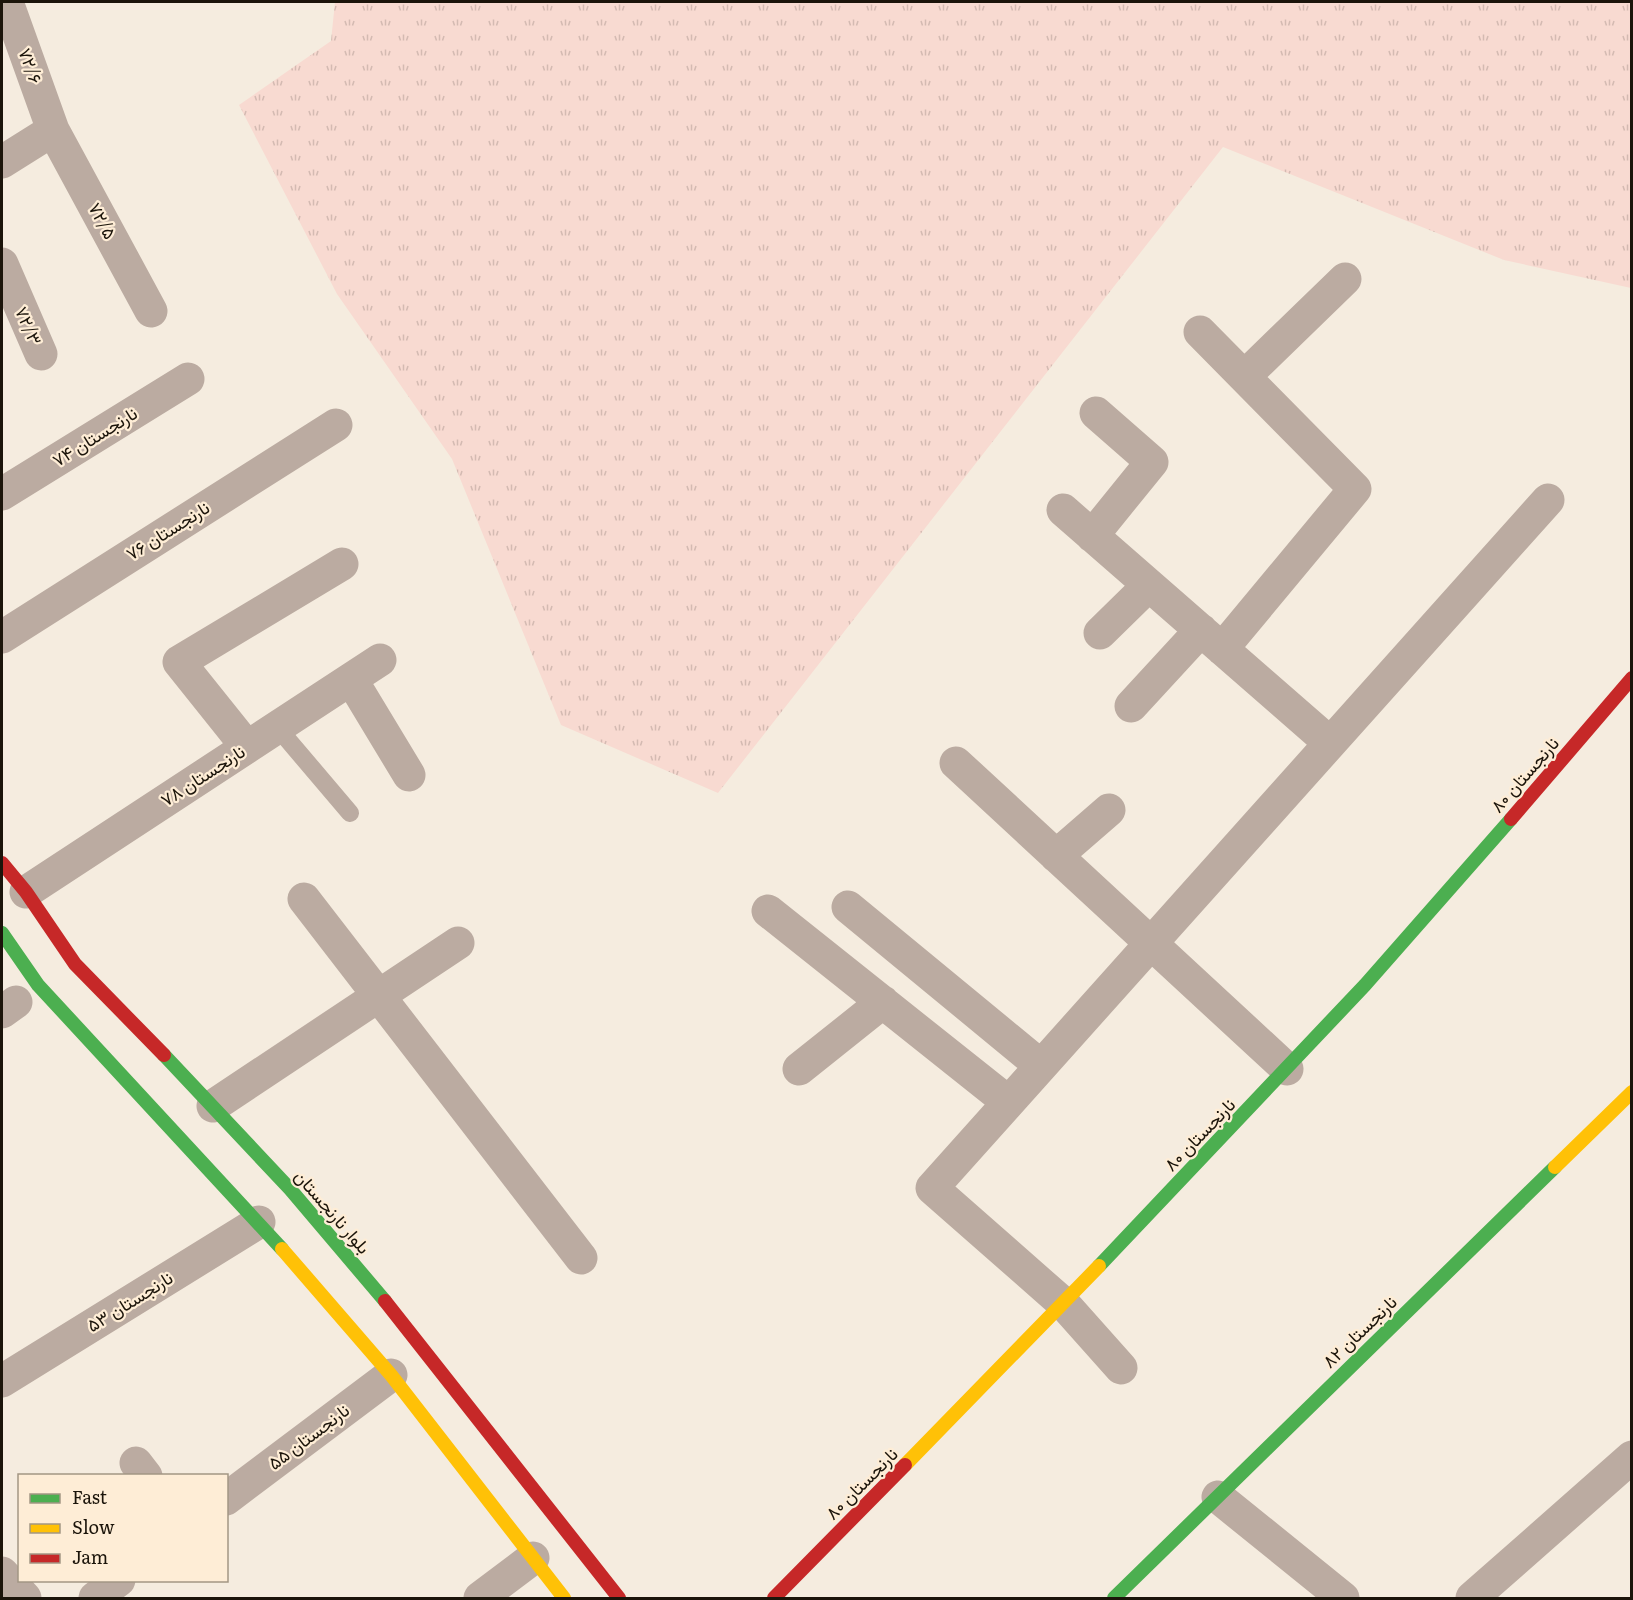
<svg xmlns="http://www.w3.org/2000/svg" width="1633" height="1600" font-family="Literata,Vazirmatn,serif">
<defs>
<pattern id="grass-tufts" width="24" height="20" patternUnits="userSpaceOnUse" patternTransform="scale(1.5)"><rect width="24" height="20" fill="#f8dad1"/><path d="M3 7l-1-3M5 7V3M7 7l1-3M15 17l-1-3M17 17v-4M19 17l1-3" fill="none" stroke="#d4bab2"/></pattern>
</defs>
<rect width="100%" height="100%" fill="#f5ecdf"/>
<!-- grass -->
<path fill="url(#grass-tufts)" d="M335,2H1631V288L1504,260L1223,147L718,793L561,725L452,459L337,294L239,105L331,41Z"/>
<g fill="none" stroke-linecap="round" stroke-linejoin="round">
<!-- lane -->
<path stroke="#bbaba1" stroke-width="18" d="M277,727L350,813"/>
<!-- street -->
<path stroke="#bbaba1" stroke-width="33" d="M7,2L53,130L151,311
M2,162L53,130
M2,264L41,354
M1200,332L1355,489L1222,649
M1245,376L1345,279
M2,494L188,379
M1063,510L1330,743
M1092,536L1152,462L1096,413
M1100,633L1149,585
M2,637L336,425
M351,679L409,775
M1131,706L1201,630
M247,747L179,662L342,564
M956,763L1287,1069
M1056,856L1109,810
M26,892L380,660
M304,899L581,1258
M848,907L1041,1066
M768,911L1008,1102
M2,1012L16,1002
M799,1069L883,1002
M213,1106L458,943
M1121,1368L1064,1304L932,1188L1548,500
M2,1381L259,1222
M136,1463L146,1476
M1218,1497L1343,1598
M226,1499L391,1375
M2,1573L25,1598
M95,1598L119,1580
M480,1598L533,1558
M1472,1598L1632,1457"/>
<!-- fast -->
<path stroke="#4caf50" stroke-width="14" d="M2,933L38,985L282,1249
M164,1055L290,1189L385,1301
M1099,1266L1365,985L1511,819
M1114,1598L1555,1167"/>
<!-- slow -->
<path stroke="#ffc107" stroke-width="14" d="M1555,1167L1632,1092
M282,1249L391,1375L564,1598
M905,1465L1099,1266"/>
<!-- jam -->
<path stroke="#c62828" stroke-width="14" d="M1511,819L1632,678
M2,863L26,892L75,964L164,1055
M385,1301L619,1598
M774,1598L905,1465"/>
</g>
<g text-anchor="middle" stroke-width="4.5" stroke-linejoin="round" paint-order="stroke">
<!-- street labels -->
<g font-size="18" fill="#1b140a" stroke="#feedd6">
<text transform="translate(30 66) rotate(70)" y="6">۷۲/۶</text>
<text transform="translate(102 221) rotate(62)" y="6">۷۲/۵</text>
<text transform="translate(28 326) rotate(66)" y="6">۷۲/۳</text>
<text transform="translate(95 437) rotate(-32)" y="6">نارنجستان ۷۴</text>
<text transform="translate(168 531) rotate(-32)" y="6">نارنجستان ۷۶</text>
<text transform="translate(1525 775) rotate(-49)" y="6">نارنجستان ۸۰</text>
<text transform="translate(203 776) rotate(-33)" y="6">نارنجستان ۷۸</text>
<text transform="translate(1200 1135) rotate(-46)" y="6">نارنجستان ۸۰</text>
<text transform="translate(332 1212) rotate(49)" y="6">بلوار نارنجستان</text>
<text transform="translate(130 1302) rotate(-32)" y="6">نارنجستان ۵۳</text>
<text transform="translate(1360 1332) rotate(-44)" y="6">نارنجستان ۸۲</text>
<text transform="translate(309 1437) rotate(-37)" y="6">نارنجستان ۵۵</text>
<text transform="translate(862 1484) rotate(-45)" y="6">نارنجستان ۸۰</text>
</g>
</g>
<!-- border -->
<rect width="1633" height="1600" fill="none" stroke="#1b140a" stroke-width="6"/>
<!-- legend -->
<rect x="18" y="1474" width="210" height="108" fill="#feedd6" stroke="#a39684" stroke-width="1.5"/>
<rect x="30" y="1494" width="30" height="9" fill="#4caf50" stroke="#a39684" stroke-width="1.5"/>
<text x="72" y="1504" font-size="18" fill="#1b140a">Fast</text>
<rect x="30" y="1524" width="30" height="9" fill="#ffc107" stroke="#a39684" stroke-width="1.5"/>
<text x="72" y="1534" font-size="18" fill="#1b140a">Slow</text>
<rect x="30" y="1554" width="30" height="9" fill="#c62828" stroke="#a39684" stroke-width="1.5"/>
<text x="72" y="1564" font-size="18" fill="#1b140a">Jam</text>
</svg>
